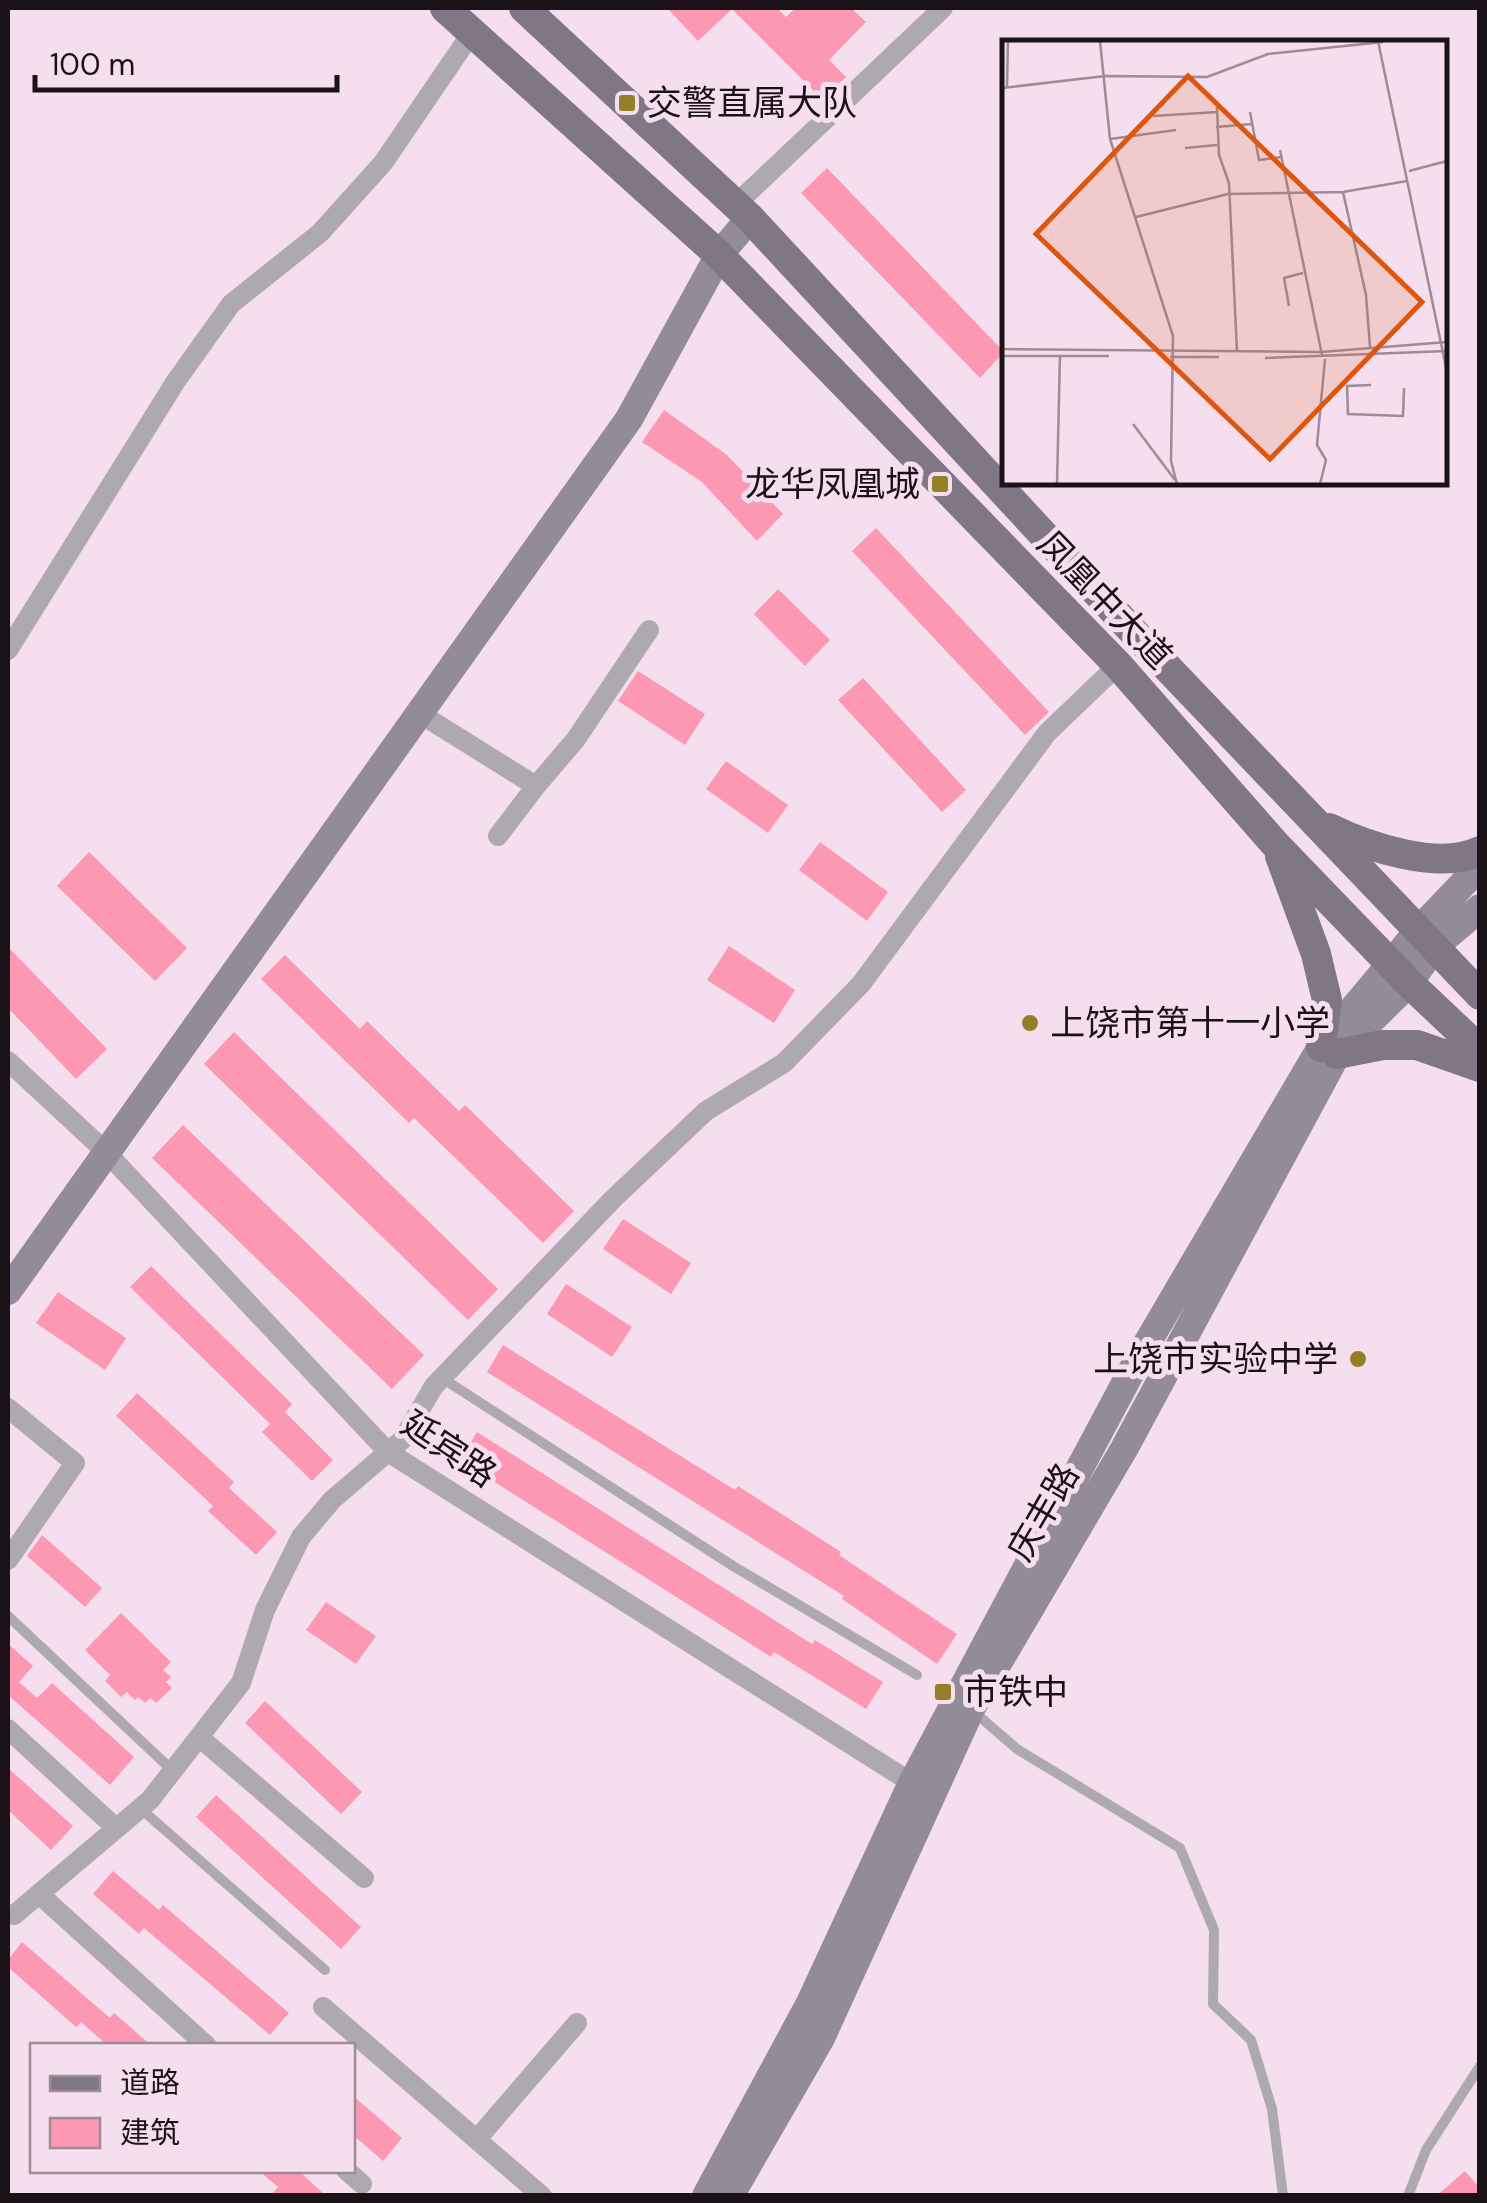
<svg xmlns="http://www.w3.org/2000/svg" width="1487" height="2203" font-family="'DM Sans','Noto Sans SC',sans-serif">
<rect width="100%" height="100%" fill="#f5deed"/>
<!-- building -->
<path fill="#fc97b4" d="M667,8H777L786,17L796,8H851L866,22L829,60L846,77L823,100L732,9L698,41Z
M827,168L1004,352L980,378L801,193Z
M664,410L727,455L783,514L757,541L702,482L642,442Z
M876,528L1049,712L1025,735L852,551Z
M778,589L830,640L805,666L754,614Z
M638,671L705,714L685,745L618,701Z
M863,678L966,790L942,812L838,700Z
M726,761L788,805L768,833L706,789Z
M820,842L888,892L867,921L799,870Z
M89,852L187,948L155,981L57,886Z
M729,946L795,990L774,1023L707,980Z
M8,947L107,1049L76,1079L8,1008Z
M285,955L360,1029L367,1021L459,1111L465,1105L574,1211L543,1243L414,1118L409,1123L261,979Z
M234,1032L498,1289L468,1320L204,1064Z
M183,1125L424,1355L392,1389L152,1158Z
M623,1219L691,1263L671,1294L603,1249Z
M151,1266L292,1404L285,1412L333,1460L312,1481L262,1432L270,1424L130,1287Z
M566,1284L632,1327L612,1357L547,1314Z
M58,1292L126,1338L105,1370L36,1323Z
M503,1345L735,1490L738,1486L841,1552L839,1555L957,1634L937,1664L842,1599L844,1596L487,1372Z
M137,1393L234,1482L229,1488L277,1532L256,1555L208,1511L213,1506L116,1416Z
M477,1432L812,1644L815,1640L883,1682L866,1709L774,1652L771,1657L460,1460Z
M42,1535L102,1588L85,1607L27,1556Z
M326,1602L376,1636L356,1664L306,1630Z
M121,1613L171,1662L163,1670L171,1677L166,1682L172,1688L156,1703L150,1698L145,1703L138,1697L135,1700L127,1692L121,1697L105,1681L110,1675L85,1650Z
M8,1644L33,1666L19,1682L37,1698L52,1683L134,1757L110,1785L8,1695Z
M265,1701L362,1792L341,1814L245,1723Z
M8,1768L73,1826L51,1850L8,1810Z
M216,1795L361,1927L341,1949L196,1817Z
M113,1871L159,1910L163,1905L289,2013L270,2035L144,1928L139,1934L93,1894Z
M22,1942L110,2018L114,2013L152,2046H108L81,2022L76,2027L8,1967V1960Z
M352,2095L402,2138L383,2161L352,2134Z
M258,2170H298L326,2196H270L278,2187Z
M1465,2171L1480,2188V2196H1436Z"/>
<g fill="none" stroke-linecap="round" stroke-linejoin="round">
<!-- lane -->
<path stroke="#aea8b1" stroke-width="10" d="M442,1378L733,1566L917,1675
M8,1616L173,1771
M973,1711L1017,1749L1180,1848L1214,1930L1213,2004L1251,2040L1272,2109L1283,2196
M141,1809L325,1970
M1408,2196L1426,2150L1480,2066"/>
<!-- street -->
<path stroke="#aea8b1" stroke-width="20" d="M735,205L943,8
M8,650L176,381L231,304L320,233L383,163L473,31
M419,713L536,786L576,739L649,630
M498,836L536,786
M8,1061L106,1152L388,1452L923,1790
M8,1408L75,1463L8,1560
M8,1729L116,1828
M199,1737L364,1878
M39,1894L207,2046
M14,1915L150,1800L241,1683L265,1610L301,1537L332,1500L402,1440L434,1386L613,1199L706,1111L784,1063L861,984L1047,733L1118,665
M323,2007L542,2196
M477,2139L577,2023
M346,2170L362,2184"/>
<!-- secondary -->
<path stroke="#948b98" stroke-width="28" d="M8,1291L629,419L719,255L750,218
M706,2196L810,2003L912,1783L1139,1357L1321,1047L1419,930L1480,866
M730,2196L821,2038L971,1709L1124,1449L1337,1054L1409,983L1435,946L1480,908"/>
<!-- primary -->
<path stroke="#807685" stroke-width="30" d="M445,8L719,255L1118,665L1275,844L1409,983L1480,1050
M524,8L750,218L1141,640L1480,995
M1329,828C1368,847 1439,871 1480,851
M1280,856L1316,954L1327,1000L1321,1047
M1337,1054L1383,1045H1417L1480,1067"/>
</g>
<!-- markers -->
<g fill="#927f26" stroke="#f5deed" stroke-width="4">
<rect x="617" y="93" width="20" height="20" rx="5"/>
<rect x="930" y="474" width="20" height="20" rx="5"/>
<circle cx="1030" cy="1023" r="10"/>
<circle cx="1358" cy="1359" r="10"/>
<rect x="933" y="1682" width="20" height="20" rx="5"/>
</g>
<g text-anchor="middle" stroke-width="10" stroke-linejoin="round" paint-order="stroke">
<!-- poi labels -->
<g font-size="35" fill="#1a1217" stroke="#f5deed" text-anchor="start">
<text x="647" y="115">交警直属大队</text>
<text x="920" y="496" text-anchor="end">龙华凤凰城</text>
<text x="1050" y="1035">上饶市第十一小学</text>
<text x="1338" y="1371" text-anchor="end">上饶市实验中学</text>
<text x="963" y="1704">市铁中</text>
</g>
<!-- street labels -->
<g font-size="35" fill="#1a1217" stroke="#f5deed">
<text transform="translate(1105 600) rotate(46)" y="12">凤凰中大道</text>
<text transform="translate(449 1449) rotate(34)" y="12">延宾路</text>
<text transform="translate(1043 1512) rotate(-60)" y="12">庆丰路</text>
</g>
</g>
<!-- overview -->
<g transform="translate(1002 40)">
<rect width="445" height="445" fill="#f5deed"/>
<path fill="none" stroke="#9d8c97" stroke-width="2.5" d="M98,1L108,99L171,296L169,421L175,444M376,1L445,332M5,47L6,1M0,48L103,36L205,37L266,14L381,2M215,67L217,115L227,143L235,312M248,72L257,120L280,117M151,76L215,72M214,87L250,84M108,99L174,90M183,108L215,105M278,110L320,315M407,131L445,121M341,152L364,255L368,307M134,177L226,154L341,152L405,141M287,266L282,238L301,233M0,309L319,312L445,302M0,316H107M168,317H217M263,318L445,311M369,345L345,346L346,374L401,376L402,348M131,384L173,440M55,444L58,315M318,444L324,420L315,405L323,319"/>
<path fill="#de550d" fill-opacity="0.15" stroke="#de550d" stroke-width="5" d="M186,36L420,262L268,419L34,194Z"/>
<rect width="445" height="445" fill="none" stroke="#1a1217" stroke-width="5"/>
</g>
<!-- border -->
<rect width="1487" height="2203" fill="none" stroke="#1a1217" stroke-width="20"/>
<!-- legend -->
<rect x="30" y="2043" width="325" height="130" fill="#f5deed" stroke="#9d8c97" stroke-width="2.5"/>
<rect x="50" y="2076" width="50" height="15" fill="#807685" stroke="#9d8c97" stroke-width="2.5"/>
<text x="120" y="2093" font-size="30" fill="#1a1217">道路</text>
<rect x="50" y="2118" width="50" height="30" fill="#fc97b4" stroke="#9d8c97" stroke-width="2.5"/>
<text x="120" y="2143" font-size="30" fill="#1a1217">建筑</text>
<!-- scale -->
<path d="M35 75v15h302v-15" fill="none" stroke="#1a1217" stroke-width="5"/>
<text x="50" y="75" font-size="30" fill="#1a1217" stroke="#f5deed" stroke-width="8" paint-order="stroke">100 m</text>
</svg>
